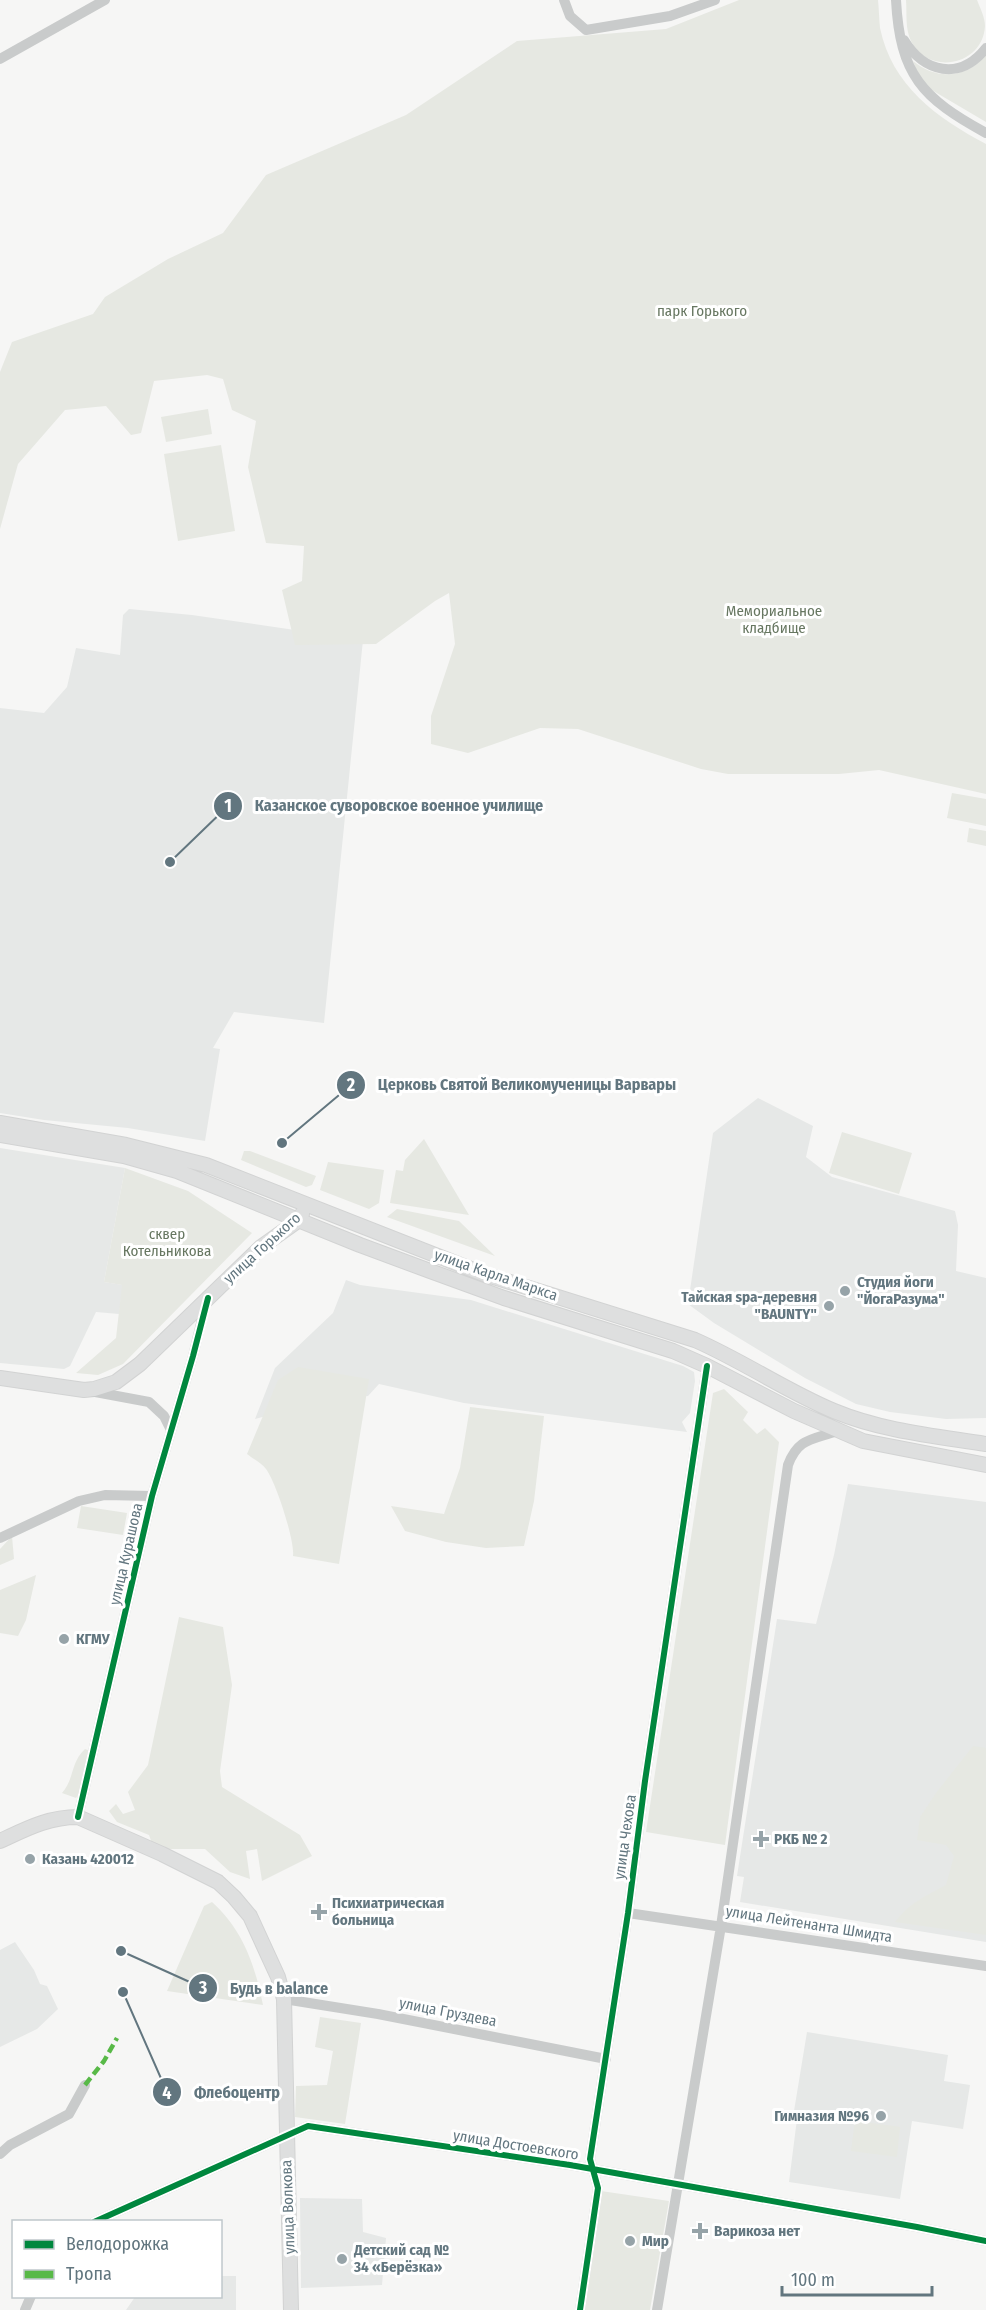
<svg xmlns="http://www.w3.org/2000/svg" width="986" height="2310" font-family="'Fira Sans Condensed',sans-serif">
<rect width="100%" height="100%" fill="#f6f6f5"/>
<!-- built -->
<path fill="#e6e8e7" d="M129,609L192,615L363,640L324,1023L234,1012L213,1048L220,1049L205,1141L128,1128L44,1120L0,1113V708L44,713L67,687L76,648L120,655L123,615Z
M758,1098L813,1126L806,1157L832,1177L955,1211L958,1225L956,1271L986,1278V1418L946,1419L890,1412L856,1404L805,1378L714,1323L688,1304L713,1133Z
M0,1148L125,1168L104,1282L123,1285L119,1314L96,1312L70,1366L64,1369L0,1363Z
M346,1280L360,1285L471,1300L683,1366L694,1372L695,1381L690,1413L682,1422L687,1432L464,1403L379,1384L368,1396L326,1400L255,1419L275,1368L333,1313Z
M848,1484L986,1502V1942L740,1902L744,1877L737,1876L777,1619L816,1624L834,1555Z
M15,1942L34,1970L40,1984L47,1986L58,2009L37,2029L0,2047V1950Z
M807,2032L948,2055L944,2081L970,2085L963,2129L912,2121L900,2199L789,2182L798,2111H794Z
M300,2198L362,2199L363,2232L386,2238L382,2285L301,2288Z
M221,2276H236V2310H126L135,2297L220,2296Z"/>
<!-- green -->
<path fill="#e6e8e2" d="M739,0H878C879,9 879,19 880,28C892,86 937,118 986,144V794L879,770L839,774H728L701,769L578,729L540,728L468,753L431,744V716L455,644L449,593L435,601L376,644L295,645L282,590L302,581L304,546L266,543L248,467L256,421L232,410L223,379L207,375L154,381L141,433L131,435L106,406L65,410L18,464L0,529V372L12,342L93,314L105,297L168,259L223,233L266,175L406,115L517,41L666,29Z
M906,0H977C980,8 985,17 985,26C983,66 928,76 911,41C905,29 907,13 906,0Z
M986,55V122L930,89L920,79L913,61C936,80 966,79 986,55Z
M208,409L212,434L166,442L161,417Z
M221,445L235,531L178,541L164,454Z
M952,793L986,799V826L947,818Z
M969,828L986,831V846L967,842Z
M842,1132L912,1153L899,1194L829,1173Z
M424,1139L469,1215L390,1203L396,1170L403,1171L405,1160Z
M244,1151H250L316,1176L312,1185L306,1187L241,1160Z
M328,1162L384,1170L379,1203L369,1209L320,1190Z
M125,1168L188,1191L252,1233L123,1364L98,1375L76,1373L116,1338L122,1285L104,1282Z
M397,1209L459,1221L495,1256L387,1217Z
M298,1367L369,1379L339,1564L293,1556C295,1541 276,1482 266,1469C262,1463 253,1459 247,1454L278,1380Z
M724,1389L748,1412L743,1420L757,1434L765,1428L779,1442L725,1845L646,1832L713,1393Z
M470,1407L544,1416L534,1501L524,1546L486,1548L446,1542L405,1531L391,1506L444,1514L460,1468Z
M81,1506L127,1513L123,1535L77,1528Z
M12,1536L14,1559L0,1565V1549Z
M36,1575L26,1620L18,1636L0,1633V1590Z
M179,1617L223,1627L232,1685L220,1771L222,1787L300,1835L312,1856L262,1881L257,1849L246,1851L250,1879L230,1872L205,1849H154L149,1835L117,1822L109,1811L116,1804L123,1814L135,1810L128,1792L148,1765Z
M973,1746L986,1748V1935L895,1922C908,1904 927,1895 946,1885L954,1856L946,1845L917,1840L920,1817L936,1793Z
M85,1749L96,1753L90,1778L76,1798L62,1793C75,1778 70,1763 85,1749Z
M212,1902C243,1930 255,1965 263,2005L167,1991L204,1906Z
M320,2017L361,2023L345,2124L295,2117L296,2086L327,2085L333,2051L315,2047Z
M855,2121L900,2127L897,2157L851,2151Z
M601,2191L669,2201L650,2310H583Z"/>
<g fill="none" stroke-linecap="round" stroke-linejoin="round">
<defs>
<path id="major" d="M0,1123L126,1145L206,1165L481,1273L695,1340C743,1361 786,1391 834,1411C882,1431 935,1436 986,1444
M0,1135L124,1156L177,1171L360,1245L430,1271L504,1298L673,1351L707,1366L794,1411L863,1441L986,1465
M0,1378L84,1390L94,1389L116,1382L140,1364L261,1247L299,1220L302,1214
M0,1841C26,1829 48,1817 78,1817L162,1854L218,1882L234,1897L250,1916L278,1977L284,1999L291,2310"/>
</defs>
<!-- major casing -->
<use href="#major" stroke="#d2d3d3" stroke-width="16"/>
<!-- minor -->
<path stroke="#c9cbcb" stroke-width="10" d="M564,0L570,16L586,30L670,16L715,0
M896,0C900,75 922,98 986,133
M904,40C924,73 960,81 986,48
M0,59L105,0
M90,1391L149,1402L164,1416L171,1430
M0,1538L79,1501L105,1495L152,1496
M78,1817L152,1496L193,1356L207,1299
M628,1913L986,1966
M284,1999L378,2014L606,2059
M0,2154L10,2145L69,2114L85,2085
M94,2222L308,2126L570,2165L917,2227L986,2241
M25,2310L31,2296
M580,2310L598,2188L590,2159L628,1913L645,1781L707,1366
M657,2310L721,1926L788,1465C798,1438 812,1440 837,1431"/>
<!-- major -->
<use href="#major" stroke="#dedfdf" stroke-width="14"/>
<!-- quiet -->
<path stroke="#58b947" stroke-width="4.5" stroke-dasharray="9 4.5" stroke-linecap="butt" d="M85,2085L104,2061L117,2038"/>
<defs>
<path id="cycleway" d="M78,1817L152,1496L193,1356L208,1298
M94,2222L308,2126L570,2165L917,2227L986,2241
M580,2310L598,2188L590,2159L628,1913L645,1781L707,1366"/>
</defs>
<!-- cycleway casing -->
<use href="#cycleway" stroke="#fff" stroke-width="10"/>
<!-- cycleway -->
<use href="#cycleway" stroke="#00873e" stroke-width="6"/>
</g>
<!-- markers -->
<g fill="#96a3a8" stroke="#fff" stroke-width="2">
<circle cx="845" cy="1291" r="6"/>
<circle cx="829" cy="1306" r="6"/>
<circle cx="64" cy="1639" r="6"/>
<path d="M758 1830h6v6h6v6h-6v6h-6v-6h-6v-6h6z"/>
<circle cx="30" cy="1859" r="6"/>
<path d="M316 1903h6v6h6v6h-6v6h-6v-6h-6v-6h6z"/>
<circle cx="881" cy="2116" r="6"/>
<path d="M697 2222h6v6h6v6h-6v6h-6v-6h-6v-6h6z"/>
<circle cx="630" cy="2241" r="6"/>
<circle cx="342" cy="2259" r="6"/>
</g>
<g text-anchor="middle" stroke-width="6" stroke-linejoin="round" paint-order="stroke">
<!-- park labels -->
<g font-size="15" fill="#677761" stroke="#fff">
<text x="702" y="316">парк Горького</text>
<text x="774" y="616">Мемориальное<tspan x="774" dy="17">кладбище</tspan></text>
<text x="167" y="1239">сквер<tspan x="167" dy="17">Котельникова</tspan></text>
</g>
<!-- street labels -->
<g font-size="15" fill="#62767f" stroke="#fff">
<text transform="translate(262 1248) rotate(-42)" y="5">улица Горького</text>
<text transform="translate(496 1275) rotate(19)" y="5">улица Карла Маркса</text>
<text transform="translate(126 1554) rotate(-77)" y="5">улица Курашова</text>
<text transform="translate(625 1837) rotate(-82)" y="5">улица Чехова</text>
<text transform="translate(809 1924) rotate(9)" y="5">улица Лейтенанта Шмидта</text>
<text transform="translate(448 2012) rotate(11)" y="5">улица Груздева</text>
<text transform="translate(516 2145) rotate(9)" y="5">улица Достоевского</text>
<text transform="translate(288 2207) rotate(-92)" y="5">улица Волкова</text>
</g>
<!-- poi labels -->
<g font-size="15" font-weight="bold" fill="#62767f" stroke="#fff" text-anchor="start">
<text x="857" y="1287">Студия йоги<tspan x="857" dy="17">"ЙогаРазума"</tspan></text>
<text x="817" y="1302" text-anchor="end">Тайская spa-деревня<tspan x="817" dy="17">"BAUNTY"</tspan></text>
<text x="76" y="1644">КГМУ</text>
<text x="774" y="1844">РКБ № 2</text>
<text x="42" y="1864">Казань 420012</text>
<text x="332" y="1908">Психиатрическая<tspan x="332" dy="17">больница</tspan></text>
<text x="869" y="2121" text-anchor="end">Гимназия №96</text>
<text x="714" y="2236">Варикоза нет</text>
<text x="642" y="2246">Мир</text>
<text x="354" y="2255">Детский сад №<tspan x="354" dy="17">34 «Берёзка»</tspan></text>
</g>
</g>
<!-- callouts -->
<path fill="none" stroke="#62767f" stroke-width="2" d="M170 862L228 806M282 1143L351 1085M121 1951L203 1988M123 1992L167 2092"/>
<g fill="#62767f" stroke="#fff" stroke-width="2">
<circle cx="170" cy="862" r="6"/>
<circle cx="282" cy="1143" r="6"/>
<circle cx="121" cy="1951" r="6"/>
<circle cx="123" cy="1992" r="6"/>
<circle cx="228" cy="806" r="15"/>
<circle cx="351" cy="1085" r="15"/>
<circle cx="203" cy="1988" r="15"/>
<circle cx="167" cy="2092" r="15"/>
</g>
<g font-size="18" text-anchor="middle" font-weight="bold" fill="#fff">
<text x="228" y="812">1</text>
<text x="351" y="1091">2</text>
<text x="203" y="1994">3</text>
<text x="167" y="2099">4</text>
</g>
<g font-size="16" text-anchor="middle" font-weight="bold" fill="#62767f" stroke="#fff" stroke-width="6" stroke-linejoin="round" paint-order="stroke">
<text x="399" y="811">Казанское суворовское военное училище</text>
<text x="527" y="1090">Церковь Святой Великомученицы Варвары</text>
<text x="279" y="1994">Будь в balance</text>
<text x="237" y="2098">Флебоцентр</text>
</g>
<!-- legend -->
<rect x="12" y="2220" width="210" height="78" fill="#ffffff" stroke="#c0c8cc" stroke-width="1.5"/>
<rect x="24" y="2240" width="30" height="9" fill="#00873e" stroke="#c0c8cc" stroke-width="1.5"/>
<text x="66" y="2250" font-size="18" fill="#62767f">Велодорожка</text>
<rect x="24" y="2270" width="30" height="9" fill="#58b947" stroke="#c0c8cc" stroke-width="1.5"/>
<text x="66" y="2280" font-size="18" fill="#62767f">Тропа</text>
<!-- scale -->
<path d="M782 2286v9h150v-9" fill="none" stroke="#62767f" stroke-width="3"/>
<text x="791" y="2286" font-size="18" fill="#62767f" stroke="#ffffff" stroke-width="4.5" paint-order="stroke">100 m</text>
</svg>
